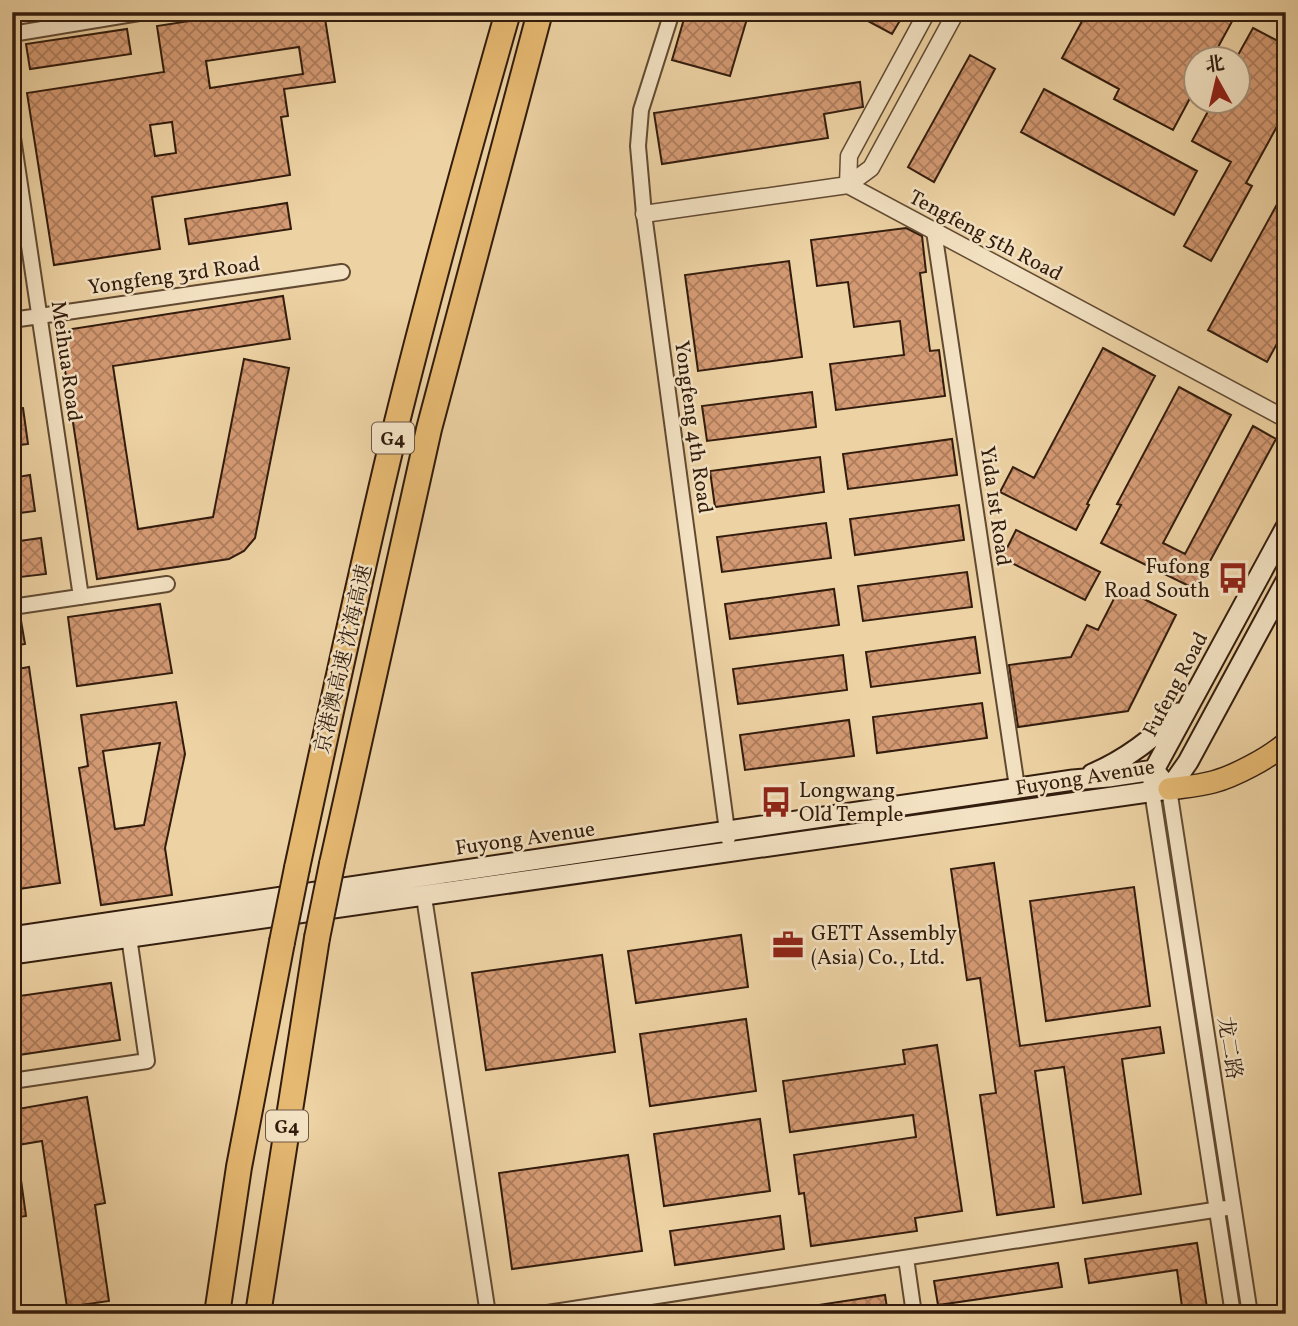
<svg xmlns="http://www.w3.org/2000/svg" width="1298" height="1326" font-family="Vollkorn,'Noto Serif SC',serif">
<defs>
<pattern id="building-cross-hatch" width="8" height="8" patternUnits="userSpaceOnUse" patternTransform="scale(1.75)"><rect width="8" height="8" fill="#d49a73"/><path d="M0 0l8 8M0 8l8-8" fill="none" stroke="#ad7d5d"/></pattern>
</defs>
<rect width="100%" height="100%" fill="#edd2a3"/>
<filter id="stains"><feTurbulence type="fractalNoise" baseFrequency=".00286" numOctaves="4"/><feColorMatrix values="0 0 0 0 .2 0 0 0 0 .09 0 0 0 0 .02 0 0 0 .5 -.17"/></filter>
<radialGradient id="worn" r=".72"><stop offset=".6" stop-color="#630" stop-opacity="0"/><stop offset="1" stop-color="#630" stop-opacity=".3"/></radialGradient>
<!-- building -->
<path fill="url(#building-cross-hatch)" stroke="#321c0d" stroke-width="2" fill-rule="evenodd" d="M248,12H324L335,82L284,89L288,116L281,117L290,175L152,197L160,249L54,265L27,93L164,72L157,26ZM299,47L303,74L210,88L206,61ZM172,122L176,153L155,156L150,125Z
M686,12H749L730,76L672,60Z
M873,12H905L892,34L868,21Z
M1087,12H1228L1235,16L1211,60H1196V87L1173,130L1114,99L1119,89L1062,58Z
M1253,28L1286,45V110L1246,183L1252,186L1211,261L1184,246L1231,162L1192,141L1213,102H1238V55Z
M127,29L131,54L30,69L26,44Z
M970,55L995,69L934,182L908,167Z
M860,82L863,107L824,114L828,138L662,164L654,113Z
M1044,89L1197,171L1174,215L1021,132Z
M1286,188V327L1267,362L1208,330Z
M287,203L291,229L189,244L185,219Z
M906,228L922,236L926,272L920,273L930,351L939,350L945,396L836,410L830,364L904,355L900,321L854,327L848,282L817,286L811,240Z
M789,261L802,357L698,371L685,275Z
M283,296L290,339L113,366L138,529L213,517L244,359L289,368L255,538L244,551L229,559L97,579L59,331Z
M1103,348L1155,376L1087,504L1089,505L1076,530L1000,492L1013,467L1034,478Z
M1179,387L1231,415L1163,543L1185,554L1253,426L1276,439L1195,589L1101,543L1121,505L1117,504Z
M812,392L816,427L707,441L702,406Z
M23,408L28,444L12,446V409Z
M952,439L957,475L848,489L843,454Z
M820,457L824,492L715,507L710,471Z
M30,475L35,511L12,514V478Z
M959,505L964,540L855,555L850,519Z
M826,523L831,558L722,572L717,537Z
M1016,530L1100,572L1085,600L1002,558Z
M41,538L46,574L12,578V542Z
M967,572L972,607L863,621L858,586Z
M1120,587L1176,615L1128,711L1018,727L1009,665L1071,657L1087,625L1098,630Z
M834,589L839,625L730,639L725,604Z
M160,604L172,673L77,686L68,617Z
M20,615L25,644L12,646V616Z
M975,637L980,673L871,687L866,652Z
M843,655L847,690L738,704L733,669Z
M29,667L60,883L12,890V670Z
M176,702L185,754L165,848L172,895L101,905L79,768L88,766L81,715ZM160,743L144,825L115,829L103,751Z
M982,703L987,738L877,753L873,717Z
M849,720L854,756L745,770L740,735Z
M994,863L1020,1046L1160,1027L1164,1053L1122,1059L1141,1194L1083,1203L1064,1067L1035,1071L1054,1207L997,1215L980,1095L996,1093L980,978L967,980L951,869Z
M1134,887L1150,1006L1046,1021L1030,901Z
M741,935L748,987L636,1003L628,951Z
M602,955L615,1052L486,1070L472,973Z
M111,983L120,1040L12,1056V997Z
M746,1019L756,1091L650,1106L640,1034Z
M937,1045L962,1211L915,1218L917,1231L811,1246L804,1193L799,1194L794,1155L916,1137L913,1115L790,1132L783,1081L905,1064L903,1050Z
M87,1097L105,1203L95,1205L109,1301L67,1307L42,1141L12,1146V1110Z
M760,1119L770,1191L664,1206L654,1134Z
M628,1155L642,1251L512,1269L499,1173Z
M19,1166L26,1216L12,1218V1167Z
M780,1216L784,1249L675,1265L670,1231Z
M1197,1243L1208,1314H1183L1177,1270L1089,1283L1085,1259Z
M1058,1263L1062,1287L938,1305L934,1281Z
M885,1295L888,1314H805V1307Z"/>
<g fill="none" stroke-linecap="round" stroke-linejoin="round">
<defs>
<path id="minor" d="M672,12L641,110L638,146L644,214L728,838
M12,34L145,12
M12,131L81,597
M934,231L1017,787
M12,320L342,272
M12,607L167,584
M1169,789L1250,1314
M1152,791L1233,1314
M424,897L488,1314
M12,1081L147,1061L129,937
M906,1258L914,1314
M541,1314L1233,1207"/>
<path id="tertiary" d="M848,185L871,168L956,12
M848,185L849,156L927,12
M644,214L848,185L1286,419"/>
<path id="secondary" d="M1092,774C1125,760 1153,739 1178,713
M1153,783L1154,770L1286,527
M1169,789L1188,762L1286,581
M12,937L1073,780L1108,777L1154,770L1169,789
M12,954L1169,789"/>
<path id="primary" d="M1169,789C1183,787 1198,786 1213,782C1235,776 1269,758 1286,743"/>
<path id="motorway" d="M332,864L429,429L540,12
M297,868C329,719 361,570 397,422C431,285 469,148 508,12
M217,1314L239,1167L282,942
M258,1314L317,938"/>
</defs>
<!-- minor casing -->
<use href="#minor" stroke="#614a32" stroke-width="18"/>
<!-- tertiary casing -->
<use href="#tertiary" stroke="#614a32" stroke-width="19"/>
<!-- secondary casing -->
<use href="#secondary" stroke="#321c0d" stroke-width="23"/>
<!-- primary casing -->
<use href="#primary" stroke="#321c0d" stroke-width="24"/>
<!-- motorway casing -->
<use href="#motorway" stroke="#321c0d" stroke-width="28"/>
<!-- minor -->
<use href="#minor" stroke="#f3e2c3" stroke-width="14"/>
<!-- tertiary -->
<use href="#tertiary" stroke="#f3e2c3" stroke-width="16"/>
<!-- secondary -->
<use href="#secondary" stroke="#f3e2c3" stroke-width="19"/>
<!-- primary -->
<use href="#primary" stroke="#e6b972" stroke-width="21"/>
<!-- motorway -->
<use href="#motorway" stroke="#e6b972" stroke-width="24"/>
<defs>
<path id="motorway-bridge" d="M317,938L332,864
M282,942L297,868"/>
</defs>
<!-- motorway-bridge casing -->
<use href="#motorway-bridge" stroke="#321c0d" stroke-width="28" stroke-linecap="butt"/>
<!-- motorway-bridge -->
<use href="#motorway-bridge" stroke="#e6b972" stroke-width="24"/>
</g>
<!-- icons -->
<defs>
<symbol id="bus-bare" viewBox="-9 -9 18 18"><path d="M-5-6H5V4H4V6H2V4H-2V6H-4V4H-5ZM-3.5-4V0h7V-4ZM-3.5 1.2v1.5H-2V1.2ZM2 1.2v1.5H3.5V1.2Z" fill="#8f2418" stroke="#f3e2c3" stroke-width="2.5" paint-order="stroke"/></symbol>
<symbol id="office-bare" viewBox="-9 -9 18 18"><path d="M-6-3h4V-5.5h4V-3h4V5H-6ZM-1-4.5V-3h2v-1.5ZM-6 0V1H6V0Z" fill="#8f2418" stroke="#f3e2c3" stroke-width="2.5" paint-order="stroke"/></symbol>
</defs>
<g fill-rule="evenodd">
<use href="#bus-bare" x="1211" y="556" width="44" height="44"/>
<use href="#bus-bare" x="754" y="780" width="44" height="44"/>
<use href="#office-bare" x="766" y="923" width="44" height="44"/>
</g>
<g text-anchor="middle" stroke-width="5" stroke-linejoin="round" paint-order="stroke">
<!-- shield labels -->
<g fill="#f3e2c3" stroke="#6c5744" stroke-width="2">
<rect x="372" y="422.5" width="42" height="31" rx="5"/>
<rect x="266" y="1110.5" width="42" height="31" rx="5"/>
</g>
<g font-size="19" font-weight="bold" fill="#321c0d">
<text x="393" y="445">G4</text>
<text x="287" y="1133">G4</text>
</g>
<!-- street labels -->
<g font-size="21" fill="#321c0d" stroke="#f3e2c3">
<text transform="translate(986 235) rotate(28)" y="7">Tengfeng 5th Road</text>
<text transform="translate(174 275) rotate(-8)" y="7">Yongfeng 3rd Road</text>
<text transform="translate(67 361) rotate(82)" y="7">Meihua Road</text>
<text transform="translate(694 427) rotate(82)" y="7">Yongfeng 4th Road</text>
<text transform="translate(996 506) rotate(82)" y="7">Yida 1st Road</text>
<text transform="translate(343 659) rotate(-77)" y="7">京港澳高速 沈海高速</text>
<text transform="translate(1175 684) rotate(-62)" y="7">Fufeng Road</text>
<text transform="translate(1085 777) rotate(-9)" y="7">Fuyong Avenue</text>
<text transform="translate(525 838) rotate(-8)" y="7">Fuyong Avenue</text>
<text transform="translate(1230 1048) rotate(81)" y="7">龙二路</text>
</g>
<!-- poi labels -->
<g font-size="21" fill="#321c0d" stroke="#f3e2c3" text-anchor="start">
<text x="1210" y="573" text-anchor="end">Fufong<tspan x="1210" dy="24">Road South</tspan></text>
<text x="799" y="797">Longwang<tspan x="799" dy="24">Old Temple</tspan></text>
<text x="811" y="940">GETT Assembly<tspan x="811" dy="24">(Asia) Co., Ltd.</tspan></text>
</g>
</g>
<!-- margin -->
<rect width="1298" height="1326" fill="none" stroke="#edd2a3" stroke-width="42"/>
<rect x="14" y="14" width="1270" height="1298" fill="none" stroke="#321c0d" stroke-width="3.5"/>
<rect x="21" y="21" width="1256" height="1284" fill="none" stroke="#321c0d" stroke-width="2"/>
<!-- north arrow -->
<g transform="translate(1217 80) rotate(352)"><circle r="33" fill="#f3e2c3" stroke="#a6937a" stroke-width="2"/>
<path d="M0-5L12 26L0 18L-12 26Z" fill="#8f2418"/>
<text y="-10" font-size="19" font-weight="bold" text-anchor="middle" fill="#321c0d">北</text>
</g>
<rect width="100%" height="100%" filter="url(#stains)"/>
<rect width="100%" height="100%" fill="url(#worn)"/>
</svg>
